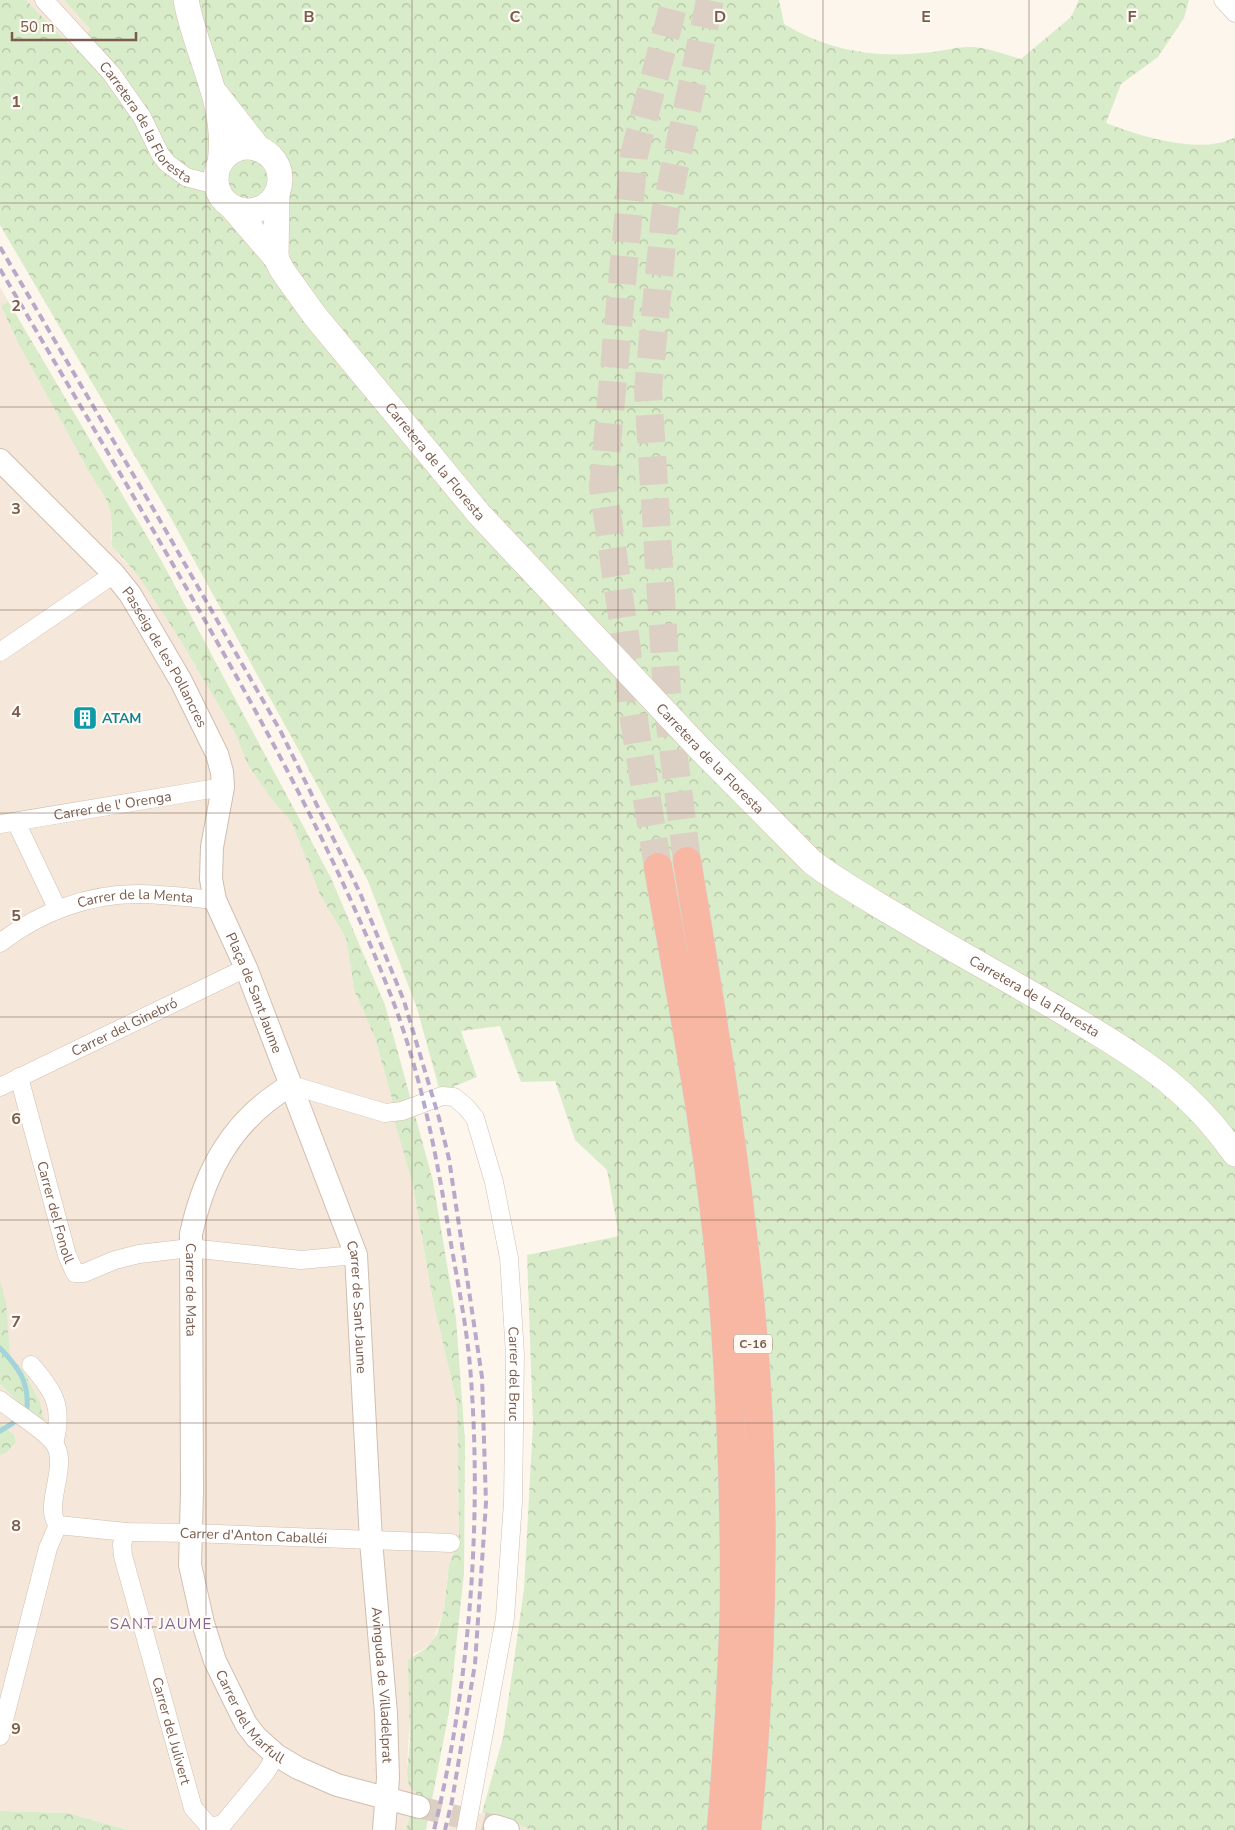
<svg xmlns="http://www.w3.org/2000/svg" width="1235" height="1830" font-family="'Nunito Sans',sans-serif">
<defs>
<pattern id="forest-crowns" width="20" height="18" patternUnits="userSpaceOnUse" patternTransform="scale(1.25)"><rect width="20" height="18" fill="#d8ecc9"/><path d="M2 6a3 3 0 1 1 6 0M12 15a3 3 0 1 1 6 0" fill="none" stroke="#b4c2a5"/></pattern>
</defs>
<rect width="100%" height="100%" fill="#fdf6ec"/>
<!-- residential -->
<path fill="#f5e8da" d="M26,0H64L90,29L73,48Z
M0,287L8,301L1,306L14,335L89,472L106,499L111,514V538L119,556L140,577L179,638L235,733L248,765L270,797L292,823L320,895L346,938L354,990L375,1038L392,1099L412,1181L432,1296L457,1404L458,1475L459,1539L449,1564L444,1609L433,1641L428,1647L413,1654L407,1771L416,1793L406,1830H128L68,1813L0,1811V1455L6,1453L16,1442L14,1435L0,1423V1384L45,1428L40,1402L23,1370L0,1346Z
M455,1805L532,1830H448Z"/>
<!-- forest -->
<path fill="url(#forest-crowns)" d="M0,0H26L73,48L90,29L64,0H779L784,24C828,50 872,58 923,53C940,52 956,46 973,47C988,48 1006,55 1021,59L1071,17L1079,0H1189L1184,18L1158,57L1121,84L1106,123C1139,136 1203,156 1235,137V1830H532L482,1813L503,1738L524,1589L533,1423L527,1255L619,1236L607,1170L575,1140L555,1081L521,1082L500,1026L461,1031L477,1077L440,1092L417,1008L368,881L297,747L167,511L0,225Z
M8,301L161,560L331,878L385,1005L433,1181L456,1318L465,1442L464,1573L449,1712L426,1830H406L416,1793L409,1786L407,1771L410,1742L408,1660L428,1647L437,1634L444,1609L449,1564L459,1539L457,1404L432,1296L412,1181L393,1116L392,1099L375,1038L354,990L346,938L320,895L292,823L270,797L248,765L235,733L179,638L140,578L112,546L111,514L106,499L89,472L17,341L1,306Z
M0,1281L6,1302L10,1356L23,1370L40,1402L46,1429L0,1384Z
M0,1423L14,1435L16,1442L6,1453L0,1455Z
M0,1811L68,1813L128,1830H0Z"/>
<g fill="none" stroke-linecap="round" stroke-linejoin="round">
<!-- stream -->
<path stroke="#a5d3da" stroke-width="5" d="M0,1348C18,1367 29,1381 27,1408
M0,1431L13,1423"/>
<!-- tertiary-tunnel -->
<path stroke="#dcd0c4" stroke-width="22" stroke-dasharray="22 11" stroke-linecap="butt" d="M419,1807L495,1826"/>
<!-- motorway-tunnel -->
<path stroke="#dcd0c4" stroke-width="28" stroke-dasharray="28 14" stroke-linecap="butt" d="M687,861L668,709L648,390L665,214L710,0
M658,867L632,708L627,649L603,487L634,155L675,0"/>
<defs>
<g id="minor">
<path id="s1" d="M44,0L111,73L142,117L160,154L167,163L186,177L216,185"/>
<path d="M1223,0L1235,13"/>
<path d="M0,652L114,574"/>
<path d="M16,822L57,908"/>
<path id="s2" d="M0,824L223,787"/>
<path id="s3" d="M0,943C40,912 88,894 138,894C164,894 190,898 215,900"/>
<path id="s4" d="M19,1077L67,1255L75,1273H84L115,1260L139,1254L190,1248L301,1260L356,1255"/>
<path id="s5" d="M291,1085L385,1113L402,1111L442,1096L454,1097L466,1107L475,1118L494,1182L509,1258L515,1355L513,1502L505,1618L466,1830"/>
<path id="s6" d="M0,1087L246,968"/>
<path d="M31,1365C54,1391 64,1407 54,1443"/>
<path d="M0,1400C14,1412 45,1430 54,1443C70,1466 42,1506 58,1525"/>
<path id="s7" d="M58,1525L126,1532L192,1533L451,1543"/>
<path id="s8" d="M126,1532L122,1544L123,1556L193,1808L210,1827L223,1824L266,1772L276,1755"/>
<path d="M0,1736L48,1548L58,1525"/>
</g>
<g id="tertiary">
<path id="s9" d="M0,460L114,574L130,594L181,681L217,754L222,772L223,787L212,847L211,879L215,900L246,968L356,1255L371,1541L386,1713L388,1778L384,1830"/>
<path id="s10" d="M291,1085C233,1119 205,1170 191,1234L192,1491L190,1565L203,1623L215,1661L246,1724L256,1737L276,1755L298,1768L337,1785L419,1807"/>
<path d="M495,1826L508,1830"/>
</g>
<g id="secondary">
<path d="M186,0C196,55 229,106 220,163"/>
<path d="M216,94L259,149"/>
<circle cx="248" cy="179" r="32"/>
<path id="s11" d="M232,207L276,258L282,270L315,316L479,514L702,751L812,862C837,881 865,897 892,913C954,951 1019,985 1081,1023C1145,1061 1192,1092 1235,1154"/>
<path d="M276,258L277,195"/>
</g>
<path id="motorway" d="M687,861C712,1014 738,1167 752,1322C767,1490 763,1662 747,1830
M658,867C684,1014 713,1161 724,1310C731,1409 735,1508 734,1607C732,1681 727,1756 721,1830"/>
</defs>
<!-- minor casing -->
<use href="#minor" stroke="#d1beb0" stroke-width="19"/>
<!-- tertiary casing -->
<use href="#tertiary" stroke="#d1beb0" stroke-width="24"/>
<!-- secondary casing -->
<use href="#secondary" stroke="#d6c0b0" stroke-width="26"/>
<!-- motorway casing -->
<use href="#motorway" stroke="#dad1cd" stroke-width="29"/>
<!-- minor -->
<use href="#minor" stroke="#fff" stroke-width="18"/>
<!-- tertiary -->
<use href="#tertiary" stroke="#fff" stroke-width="22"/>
<!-- secondary -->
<use href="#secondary" stroke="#fff" stroke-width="25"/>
<!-- motorway -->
<use href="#motorway" stroke="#f7b7a3" stroke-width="28"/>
<!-- rail -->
<path stroke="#b9a8c9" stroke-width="4" stroke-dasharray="8 5" stroke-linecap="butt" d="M0,247L158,517L281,732L360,893L404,1001L439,1118L449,1159L482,1377L486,1503L475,1664L452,1801L445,1830
M0,269C68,385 137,501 203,617C274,742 342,868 393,1001C422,1078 437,1158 450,1238C458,1285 468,1332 471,1379C482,1525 469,1688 434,1830"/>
</g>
<!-- grid -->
<path fill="none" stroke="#7a5c4d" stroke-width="1" stroke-opacity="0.55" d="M206,0V1830M412,0V1830M618,0V1830M823,0V1830M1029,0V1830M0,203H1235M0,407H1235M0,610H1235M0,813H1235M0,1017H1235M0,1220H1235M0,1423H1235M0,1627H1235"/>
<!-- icons -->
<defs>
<symbol id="building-square" viewBox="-11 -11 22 22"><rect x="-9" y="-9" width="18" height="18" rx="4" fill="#0f9aa8" stroke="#fffaf3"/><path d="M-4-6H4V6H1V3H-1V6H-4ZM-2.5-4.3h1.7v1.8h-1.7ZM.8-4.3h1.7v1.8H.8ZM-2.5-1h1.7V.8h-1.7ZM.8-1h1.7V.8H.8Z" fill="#fff"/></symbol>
</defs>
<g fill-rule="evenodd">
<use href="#building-square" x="71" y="704" width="28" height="28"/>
</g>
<g text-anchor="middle" stroke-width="4.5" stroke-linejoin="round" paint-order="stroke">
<!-- shield labels -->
<rect fill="#fffaf3" stroke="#a28b7f" stroke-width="1" x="734" y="1334.5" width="38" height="19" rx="4"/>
<g font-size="12" font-weight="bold" fill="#7a5c4d">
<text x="753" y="1348">C-16</text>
</g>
<!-- street labels -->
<g font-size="14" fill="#7a5c4d" stroke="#fffaf3">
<text dy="5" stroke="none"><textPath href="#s1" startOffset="160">Carretera de la Floresta</textPath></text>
<text dy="5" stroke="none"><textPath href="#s11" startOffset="326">Carretera de la Floresta</textPath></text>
<text dy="5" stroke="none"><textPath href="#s9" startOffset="259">Passeig de les Pollancres</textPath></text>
<text dy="5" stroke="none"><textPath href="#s11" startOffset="731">Carretera de la Floresta</textPath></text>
<text dy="5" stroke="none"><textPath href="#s2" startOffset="114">Carrer de l' Orenga</textPath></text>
<text dy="5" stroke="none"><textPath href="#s3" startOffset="146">Carrer de la Menta</textPath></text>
<text dy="5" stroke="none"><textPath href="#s9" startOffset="618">Plaça de Sant Jaume</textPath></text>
<text dy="5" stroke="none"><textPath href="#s11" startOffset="1136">Carretera de la Floresta</textPath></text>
<text dy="5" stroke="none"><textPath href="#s6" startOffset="138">Carrer del Ginebró</textPath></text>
<text dy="5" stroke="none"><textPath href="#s4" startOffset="140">Carrer del Fonoll</textPath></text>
<text dy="5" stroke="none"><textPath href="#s10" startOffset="241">Carrer de Mata</textPath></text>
<text dy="5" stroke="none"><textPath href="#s9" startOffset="951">Carrer de Sant Jaume</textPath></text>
<text dy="5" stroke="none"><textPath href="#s5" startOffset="460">Carrer del Bruc</textPath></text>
<text dy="5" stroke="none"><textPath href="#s7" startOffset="196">Carrer d'Anton Caballéi</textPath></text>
<text dy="5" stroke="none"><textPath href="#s9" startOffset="1330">Avinguda de Villadelprat</textPath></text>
<text dy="5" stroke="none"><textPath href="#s10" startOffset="682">Carrer del Marfull</textPath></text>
<text dy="5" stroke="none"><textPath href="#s8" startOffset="206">Carrer del Julivert</textPath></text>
</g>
<!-- culture labels -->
<g font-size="14" font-weight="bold" fill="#0d838f" stroke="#fffaf3" text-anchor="start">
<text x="102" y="723">ATAM</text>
</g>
<!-- neighbourhood labels -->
<g font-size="15" letter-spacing="1" fill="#846695" stroke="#fffaf3">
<text x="161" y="1629">SANT JAUME</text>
</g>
</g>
<g font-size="16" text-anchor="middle" font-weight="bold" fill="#7a5c4d" stroke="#fffaf3" stroke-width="4.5" stroke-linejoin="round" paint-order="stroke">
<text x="309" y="22">B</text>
<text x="515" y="22">C</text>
<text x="720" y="22">D</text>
<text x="926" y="22">E</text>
<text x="1132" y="22">F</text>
<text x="16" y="107">1</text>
<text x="16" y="311">2</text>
<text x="16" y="514">3</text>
<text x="16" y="717">4</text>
<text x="16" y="921">5</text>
<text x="16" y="1124">6</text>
<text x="16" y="1327">7</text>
<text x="16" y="1531">8</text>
<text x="16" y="1734">9</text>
</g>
<!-- scale -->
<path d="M12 32v8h124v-8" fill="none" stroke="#7a5c4d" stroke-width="2.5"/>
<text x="20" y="32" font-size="15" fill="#7a5c4d" stroke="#fffaf3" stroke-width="4" paint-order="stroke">50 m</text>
</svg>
